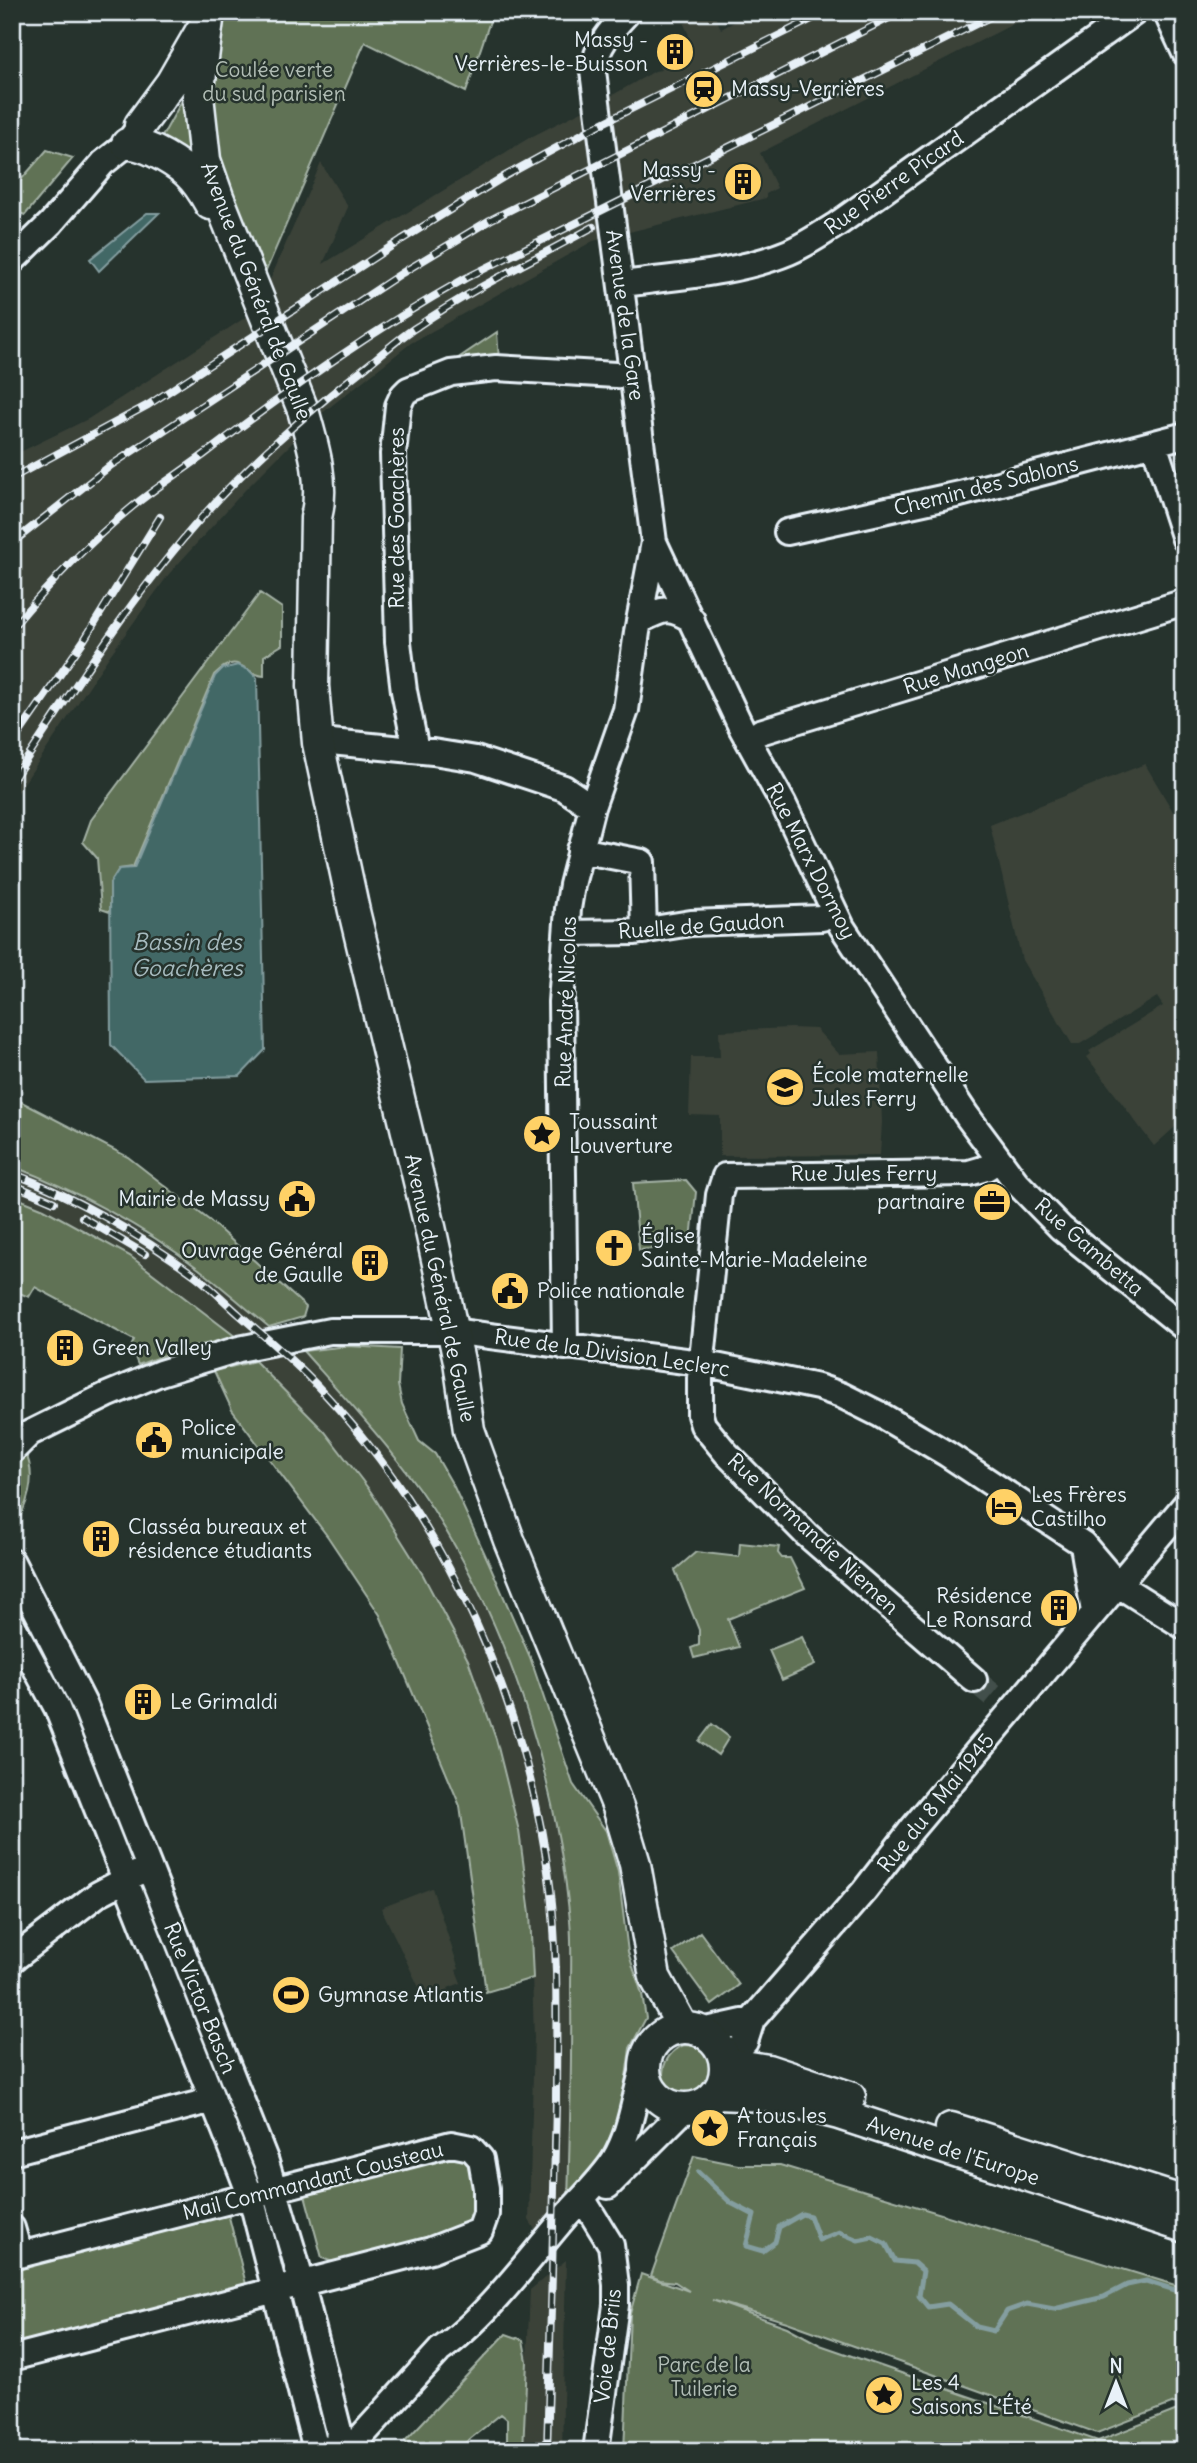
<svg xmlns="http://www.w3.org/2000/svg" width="1197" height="2463" font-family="Delius,sans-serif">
<rect width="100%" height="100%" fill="#26332d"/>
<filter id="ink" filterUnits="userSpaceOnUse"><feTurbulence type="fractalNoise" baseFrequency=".0143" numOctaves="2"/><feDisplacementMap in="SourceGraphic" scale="14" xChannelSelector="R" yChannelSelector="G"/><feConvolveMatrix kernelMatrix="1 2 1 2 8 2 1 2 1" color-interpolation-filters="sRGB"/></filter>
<g filter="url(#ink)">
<!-- built -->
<path fill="#3b4239" d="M707,12H713L721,29L753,12H1037L760,153L777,188L766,194V198L593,241L411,343L321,414L245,490L169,574L110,655L12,801V456L88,419L257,310L321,163L348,207L323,264L529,138L609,97L655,71L661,70L653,53L689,35L684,24Z
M1145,764L1185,832V1118L1154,1146L1087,1057L1091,1054L1089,1051L1163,1006L1157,997L1080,1044H1072L1022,960L990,825Z
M791,1028L816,1029L839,1054L879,1052L882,1122L880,1155L720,1156V1116L689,1115L691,1057H720L719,1031Z
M12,1166L34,1174L119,1217L197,1268L269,1327L302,1351L382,1439L444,1528L478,1590L508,1660L532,1731L561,1847L570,1923L572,2039L568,2202L537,2233L529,2220L534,2037L530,1913L519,1831L496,1739L468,1660L423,1575L371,1492L325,1432L255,1361L236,1337L130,1256L44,1209L12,1196Z
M432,1888L459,1969L456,1970L461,1983L448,1988L450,1993L440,1997L437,1992L424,1998L381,1908Z
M566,2260L562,2451H523L530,2290Z"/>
<!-- green -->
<path fill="#617254" stroke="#a4b2a6" stroke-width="2" d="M226,12H493L466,92L365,42L266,271L258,276L213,166L211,48Z
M184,97L199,171L158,144Z
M47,150L73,158L25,215L12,210V190Z
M497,332L499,360L454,361Z
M260,593L282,608V645L264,656V676C243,675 240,649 214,675L133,867L119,869L110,883V912L101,909L97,858L83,842L91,820Z
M12,1097L128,1157L209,1220L306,1307L303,1317L269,1327C246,1308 223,1288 199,1269C145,1228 76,1190 12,1166Z
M686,1180L696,1192L691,1240H651V1249L639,1250L633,1183Z
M12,1196L44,1209L130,1256L236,1337L172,1352L138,1365L131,1347L134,1340L35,1287L29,1297L12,1290Z
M348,1346L400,1349L398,1385L402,1404L419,1441L435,1454L454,1487L489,1563L530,1657L573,1784L606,1831L618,1872L628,1952L642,1994L646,2018L630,2048L621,2114L597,2164L568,2202C570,2131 572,2060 571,1989C571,1967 572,1943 570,1920C557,1785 515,1646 445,1529C406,1463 354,1408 303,1351Z
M255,1361L325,1432L371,1492L423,1575L468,1660L496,1739L519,1831L530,1913L533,1978L486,1992L460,1806L380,1615L328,1537L232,1410L214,1371Z
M25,1452C38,1477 27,1508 12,1530L14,1469L16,1462Z
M740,1543L779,1547L778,1553L782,1558H790L805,1588L728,1619L739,1647L694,1658L691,1648L699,1645V1630L675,1570L696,1552L739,1557Z
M12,1588L71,1697L128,1840L120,1844L26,1628L12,1603Z
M802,1637L815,1665L782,1680L769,1650Z
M712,1724L729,1737L718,1755L699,1741Z
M700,1932L739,1985L712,2005L673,1952Z
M165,1950L177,1965L255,2160L250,2162Z
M684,2045C723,2045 715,2092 681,2095C653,2087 661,2054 684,2045Z
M455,2154L465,2158L476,2171V2216L465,2231L335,2263L322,2258L305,2195Z
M694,2156L738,2165H780L1185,2288V2405L1174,2403L1097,2433L787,2322L712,2300L787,2327L820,2345L1098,2441L1185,2407V2443L1174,2451H624L630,2314L641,2274L689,2291L675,2282L660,2280L651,2276Z
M227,2209L247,2288L12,2349V2257Z
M506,2334L523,2340L527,2361L523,2451H507V2419L501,2414L455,2451H411L405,2441Z"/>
<!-- water -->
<path fill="#426766" stroke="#849ea0" stroke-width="2" d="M147,213H159L99,271L90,259Z
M238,665L249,670L257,678L265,1050L240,1076L144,1079L111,1045L110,883L119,869L134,868L215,676L222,669Z"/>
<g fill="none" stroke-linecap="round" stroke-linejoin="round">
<!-- stream -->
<path stroke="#849ea0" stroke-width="5" d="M698,2172L731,2203L754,2215L746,2246L763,2251L775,2242L779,2227L802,2214L810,2216L819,2240L839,2232L858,2240L872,2237L886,2244L895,2261L914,2263L923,2271L919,2296L928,2307L948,2304L977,2327L994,2331L1007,2311L1027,2304L1054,2309L1104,2297L1127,2285L1146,2281L1185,2293"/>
<!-- minor-tunnel -->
<path stroke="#43504b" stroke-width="24" stroke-dasharray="24 12" stroke-linecap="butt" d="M974,1680L1002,1703"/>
<defs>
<path id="minor" d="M1166,12L1185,53
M12,261L51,223L103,163L127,144L137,130
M622,284C675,277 739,273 789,252C805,245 821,234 836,225L1135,12
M1154,444L1185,539
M787,532L960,494L1185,435
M654,542L742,729L783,803L842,927L967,1116L1016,1182L1061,1228L1185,1328
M639,621C663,609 668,605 692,620
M749,739L760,732L1185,602
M331,742L433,752L476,759L564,788L592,807
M416,750L404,691L398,642L393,454L398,406L403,395L408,390L451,373L496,368L633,376
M580,850L642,862L644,931
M567,933L635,932L691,923L822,918L833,909
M565,1347L561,1002L568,909L572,885L592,807L626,710L637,632L654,542L593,71C596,46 611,30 628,12
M12,1451L30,1433L107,1395L160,1373L239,1349L330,1331H451L701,1363L818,1387L841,1395L879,1414L947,1454L1083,1544L1117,1584L1185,1627
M1083,1545L1094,1612
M12,1562L85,1706L266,2162L295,2258L339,2431L337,2451
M12,1624L57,1708L241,2171L251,2197L314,2442L323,2451
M974,1680L807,1535L726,1453L703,1425L700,1415V1378L719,1195L725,1176L969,1173L986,1168L999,1160
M12,1960L98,1894L138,1873
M702,2031L752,2020
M726,2063L745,2042L752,2020L864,1891L912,1829L1185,1505
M12,2152L213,2100
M608,2186L685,2109
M587,2206L611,2245L616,2285V2305L596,2451
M12,2228L16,2242L24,2254
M12,2257L451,2144L471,2148L481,2159L486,2188V2214L480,2231L431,2250L12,2358
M348,2451L440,2350C485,2319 529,2259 565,2217C581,2199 601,2180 614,2160C632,2131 634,2095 645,2063"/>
<path id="major" d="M208,20L198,96L205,160L218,197L303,410C313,445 325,483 316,518L313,686L318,743L354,911L430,1227L459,1361L469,1430L509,1540L618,1807L635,1864L655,1977L683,2028
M140,125L171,83L201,31
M127,144C138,143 144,147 154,151C182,165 195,176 210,204
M645 2068a40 40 0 1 1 80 0a40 40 0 1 1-80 0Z
M726,2063L768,2070L850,2097
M717,2094L766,2096L839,2114L1185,2227
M951,2128L1185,2202"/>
</defs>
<!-- minor casing -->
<use href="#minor" stroke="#e8f1f8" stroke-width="30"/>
<!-- major casing -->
<use href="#major" stroke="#e8f1f8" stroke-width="35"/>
<!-- minor -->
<use href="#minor" stroke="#26332d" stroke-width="24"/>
<!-- major -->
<use href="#major" stroke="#26332d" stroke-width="30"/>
<defs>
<path id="rail" d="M12,478L148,405L401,240L505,176L591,129L826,12
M12,543L110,466L402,273L490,220L901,12
M12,628C48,585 88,543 132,507C155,488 181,472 205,454C289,390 374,329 466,278L1000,12
M12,744L84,640L160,517
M12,781C69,696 124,608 190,531C243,468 304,415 368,365C384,352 400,337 418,326C473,288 535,259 593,227
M12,1173C77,1198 140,1235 196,1276C212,1288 226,1303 241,1316C270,1341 298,1365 324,1393C449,1526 527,1705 550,1885C559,1958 556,2031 556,2104C554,2220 550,2335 547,2451
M12,1184L54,1202
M82,1217L145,1254"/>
</defs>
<!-- rail casing -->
<use href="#rail" stroke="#e8f1f8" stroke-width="8"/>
<!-- rail -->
<use href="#rail" stroke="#26332d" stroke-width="5" stroke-dasharray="16" stroke-linecap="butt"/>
</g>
</g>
<!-- icons -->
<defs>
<symbol id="building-disc" viewBox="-11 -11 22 22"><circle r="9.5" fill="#ffd166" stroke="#26332d"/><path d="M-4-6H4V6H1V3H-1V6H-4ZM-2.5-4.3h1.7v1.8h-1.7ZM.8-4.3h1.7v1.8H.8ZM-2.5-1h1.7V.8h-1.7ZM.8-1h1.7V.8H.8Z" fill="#111"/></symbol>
<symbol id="station-disc" viewBox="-11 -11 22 22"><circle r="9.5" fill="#ffd166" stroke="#26332d"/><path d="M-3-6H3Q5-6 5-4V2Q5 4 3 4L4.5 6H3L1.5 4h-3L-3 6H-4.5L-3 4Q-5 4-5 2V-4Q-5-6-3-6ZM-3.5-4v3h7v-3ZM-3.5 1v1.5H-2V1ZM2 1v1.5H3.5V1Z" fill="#111"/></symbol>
<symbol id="school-disc" viewBox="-11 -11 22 22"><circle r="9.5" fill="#ffd166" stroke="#26332d"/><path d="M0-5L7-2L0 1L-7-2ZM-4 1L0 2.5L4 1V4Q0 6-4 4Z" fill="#111"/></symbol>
<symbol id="sight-disc" viewBox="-11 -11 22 22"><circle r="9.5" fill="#ffd166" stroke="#26332d"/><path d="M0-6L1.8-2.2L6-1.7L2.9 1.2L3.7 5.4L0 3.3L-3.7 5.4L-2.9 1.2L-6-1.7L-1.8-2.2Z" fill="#111"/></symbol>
<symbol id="civic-disc" viewBox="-11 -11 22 22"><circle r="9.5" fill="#ffd166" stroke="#26332d"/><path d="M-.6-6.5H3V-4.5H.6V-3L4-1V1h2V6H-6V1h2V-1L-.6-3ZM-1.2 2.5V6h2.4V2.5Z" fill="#111"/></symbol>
<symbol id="office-disc" viewBox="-11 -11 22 22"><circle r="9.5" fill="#ffd166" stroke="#26332d"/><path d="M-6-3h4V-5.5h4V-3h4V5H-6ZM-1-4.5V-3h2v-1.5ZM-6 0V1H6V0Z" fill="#111"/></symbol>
<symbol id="church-disc" viewBox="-11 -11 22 22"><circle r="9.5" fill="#ffd166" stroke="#26332d"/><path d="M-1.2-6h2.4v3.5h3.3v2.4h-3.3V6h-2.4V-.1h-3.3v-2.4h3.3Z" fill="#111"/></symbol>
<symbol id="hotel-disc" viewBox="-11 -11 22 22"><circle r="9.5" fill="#ffd166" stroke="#26332d"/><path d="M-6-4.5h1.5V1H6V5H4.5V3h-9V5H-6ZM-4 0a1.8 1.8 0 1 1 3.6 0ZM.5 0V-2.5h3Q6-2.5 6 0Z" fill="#111"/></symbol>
<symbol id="stadium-disc" viewBox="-11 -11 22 22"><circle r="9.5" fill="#ffd166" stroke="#26332d"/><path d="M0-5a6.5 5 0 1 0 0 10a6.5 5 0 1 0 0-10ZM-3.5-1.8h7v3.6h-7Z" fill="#111"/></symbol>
</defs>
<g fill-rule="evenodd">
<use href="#building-disc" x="653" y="30" width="44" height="44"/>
<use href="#station-disc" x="682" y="67" width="44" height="44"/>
<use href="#building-disc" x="721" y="160" width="44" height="44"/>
<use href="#school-disc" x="763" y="1065" width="44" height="44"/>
<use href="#sight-disc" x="520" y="1112" width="44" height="44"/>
<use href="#civic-disc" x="275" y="1177" width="44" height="44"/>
<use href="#office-disc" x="970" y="1180" width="44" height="44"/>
<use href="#church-disc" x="592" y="1226" width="44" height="44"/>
<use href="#building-disc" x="348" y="1241" width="44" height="44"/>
<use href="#civic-disc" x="488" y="1269" width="44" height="44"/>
<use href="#building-disc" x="43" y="1326" width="44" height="44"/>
<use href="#civic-disc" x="132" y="1418" width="44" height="44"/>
<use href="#hotel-disc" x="982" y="1485" width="44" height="44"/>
<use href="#building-disc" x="79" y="1517" width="44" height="44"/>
<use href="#building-disc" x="1037" y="1586" width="44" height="44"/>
<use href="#building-disc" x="121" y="1680" width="44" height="44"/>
<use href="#stadium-disc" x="269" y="1973" width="44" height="44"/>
<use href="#sight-disc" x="688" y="2106" width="44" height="44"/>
<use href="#sight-disc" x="862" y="2373" width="44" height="44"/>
</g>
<g text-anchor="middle" stroke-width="5" stroke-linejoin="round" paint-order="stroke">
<!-- poi labels -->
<g font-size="21" fill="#e8f1f8" stroke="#26332d" text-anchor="start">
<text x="648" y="47" text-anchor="end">Massy -<tspan x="648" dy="24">Verrières-le-Buisson</tspan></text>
<text x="731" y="96">Massy-Verrières</text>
<text x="716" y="177" text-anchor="end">Massy -<tspan x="716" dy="24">Verrières</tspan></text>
<text x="812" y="1082">École maternelle<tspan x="812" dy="24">Jules Ferry</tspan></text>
<text x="569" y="1129">Toussaint<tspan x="569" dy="24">Louverture</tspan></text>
<text x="270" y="1206" text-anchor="end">Mairie de Massy</text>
<text x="965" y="1209" text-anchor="end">partnaire</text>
<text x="641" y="1243">Église<tspan x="641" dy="24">Sainte-Marie-Madeleine</tspan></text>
<text x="343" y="1258" text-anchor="end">Ouvrage Général<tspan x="343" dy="24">de Gaulle</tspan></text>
<text x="537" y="1298">Police nationale</text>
<text x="92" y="1355">Green Valley</text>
<text x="181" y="1435">Police<tspan x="181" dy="24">municipale</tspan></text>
<text x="1031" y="1502">Les Frères<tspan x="1031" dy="24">Castilho</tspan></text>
<text x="128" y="1534">Classéa bureaux et<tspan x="128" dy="24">résidence étudiants</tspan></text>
<text x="1032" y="1603" text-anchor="end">Résidence<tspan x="1032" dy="24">Le Ronsard</tspan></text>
<text x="170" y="1709">Le Grimaldi</text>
<text x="318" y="2002">Gymnase Atlantis</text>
<text x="737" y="2123">A tous les<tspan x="737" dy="24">Français</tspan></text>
<text x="911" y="2390">Les 4<tspan x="911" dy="24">Saisons L’Été</tspan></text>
</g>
<!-- park labels -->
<g font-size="21" fill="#b2beb6" stroke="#26332d">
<text x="274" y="77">Coulée verte<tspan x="274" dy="24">du sud parisien</tspan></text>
<text x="704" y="2372">Parc de la<tspan x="704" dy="24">Tuilerie</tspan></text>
</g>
<!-- street labels -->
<g font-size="21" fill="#e8f1f8" stroke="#26332d">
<text transform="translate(894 183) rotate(-35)" y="7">Rue Pierre Picard</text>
<text transform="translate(256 291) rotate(69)" y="7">Avenue du Général de Gaulle</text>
<text transform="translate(625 315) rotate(82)" y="7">Avenue de la Gare</text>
<text transform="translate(986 486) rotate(-14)" y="7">Chemin des Sablons</text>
<text transform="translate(397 518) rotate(-90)" y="7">Rue des Goachères</text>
<text transform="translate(966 669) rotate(-17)" y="7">Rue Mangeon</text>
<text transform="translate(811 861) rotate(63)" y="7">Rue Marx Dormoy</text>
<text transform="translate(701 926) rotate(-4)" y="7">Ruelle de Gaudon</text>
<text transform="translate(566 1002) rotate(-88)" y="7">Rue André Nicolas</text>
<text x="864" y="1181">Rue Jules Ferry</text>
<text transform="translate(1089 1247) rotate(41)" y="7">Rue Gambetta</text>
<text transform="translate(440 1288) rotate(78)" y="7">Avenue du Général de Gaulle</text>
<text transform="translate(612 1353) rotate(8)" y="7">Rue de la Division Leclerc</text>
<text transform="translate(813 1534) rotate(43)" y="7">Rue Normandie Niemen</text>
<text transform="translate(936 1803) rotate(-51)" y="7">Rue du 8 Mai 1945</text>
<text transform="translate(200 1998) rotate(68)" y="7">Rue Victor Basch</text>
<text transform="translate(953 2151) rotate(18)" y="7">Avenue de l'Europe</text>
<text transform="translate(313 2181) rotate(-14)" y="7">Mail Commandant Cousteau</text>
<text transform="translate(608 2346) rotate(-84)" y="7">Voie de Briis</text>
</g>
<!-- water labels -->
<g font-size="23" font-style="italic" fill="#a6babe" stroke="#26332d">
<text x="187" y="950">Bassin des<tspan x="187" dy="26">Goachères</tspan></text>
</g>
</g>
<!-- margin -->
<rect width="1197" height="2463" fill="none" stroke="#26332d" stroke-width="42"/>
<rect x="21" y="21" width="1155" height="2421" fill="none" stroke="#e8f1f8" stroke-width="2.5" filter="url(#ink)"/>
<!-- north arrow -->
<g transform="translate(1116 2383)" stroke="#26332d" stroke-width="5" paint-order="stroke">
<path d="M0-5L12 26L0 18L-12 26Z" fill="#e8f1f8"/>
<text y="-10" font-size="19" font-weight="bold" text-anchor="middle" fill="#e8f1f8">N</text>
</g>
</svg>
